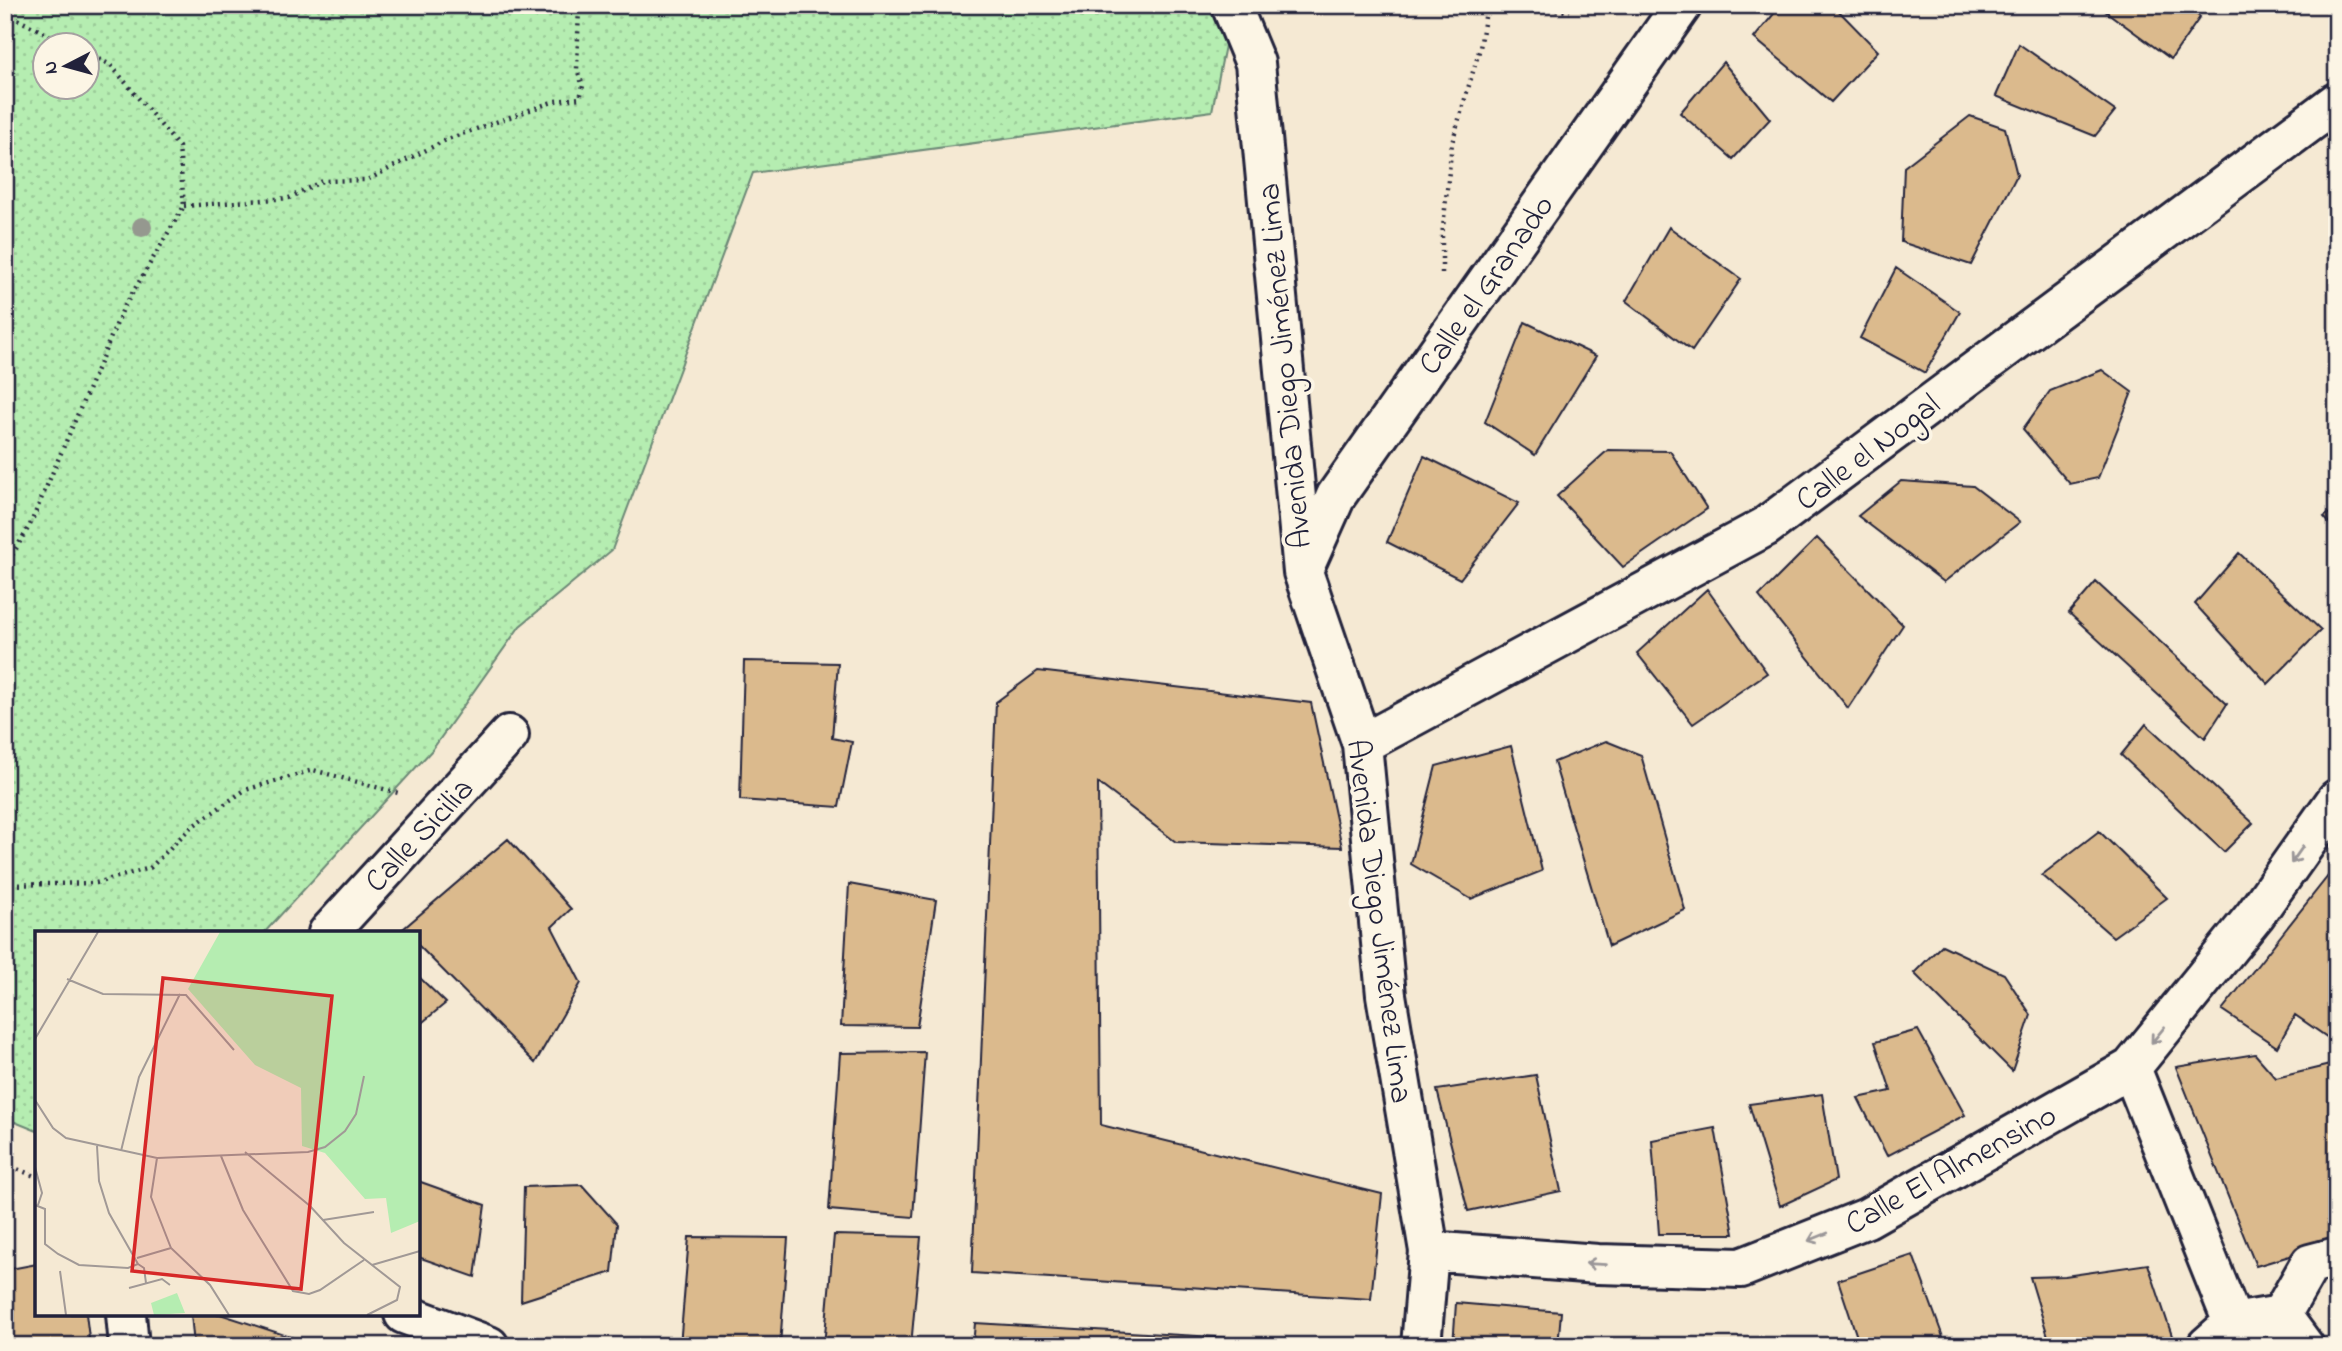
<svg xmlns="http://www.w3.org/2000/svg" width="2342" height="1351" font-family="'Indie Flower',sans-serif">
<defs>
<pattern id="grass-dots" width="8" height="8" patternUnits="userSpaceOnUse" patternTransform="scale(1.75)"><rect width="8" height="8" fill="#b5edb1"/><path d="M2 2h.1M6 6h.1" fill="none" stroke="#9bcb99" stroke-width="1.8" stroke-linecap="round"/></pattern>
</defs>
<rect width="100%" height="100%" fill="#f5e9d3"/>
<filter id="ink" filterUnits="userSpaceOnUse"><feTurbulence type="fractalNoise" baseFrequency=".0143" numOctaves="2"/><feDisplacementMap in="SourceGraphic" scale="14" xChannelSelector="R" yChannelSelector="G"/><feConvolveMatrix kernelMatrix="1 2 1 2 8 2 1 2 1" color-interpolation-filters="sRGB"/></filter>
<g filter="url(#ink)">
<!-- grass -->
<path fill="url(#grass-dots)" stroke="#6c8876" stroke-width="2" fill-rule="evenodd" d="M5,5H1233L1212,111L753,173L612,550L520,626L432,750L264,933H37V1131L5,1118ZM46,46H88V88H46Z"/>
<!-- building -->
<path fill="#dbba8d" stroke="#22223b" stroke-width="2" d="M1781,5H1833L1878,51L1831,102L1754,38Z
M2097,5H2184L2200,17L2171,59Z
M2019,44L2115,111L2095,136L1996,96Z
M1723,62L1770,119L1733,159L1680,113Z
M1970,116L2005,128L2017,175L1971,265L1901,242L1904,167Z
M1669,227L1741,279L1692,351L1626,301Z
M1896,268L1960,312L1925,373L1860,338Z
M1525,322L1596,356L1535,455L1485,422Z
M2102,370L2132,392L2098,478L2070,484L2023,429L2050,391Z
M1608,450L1670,451L1707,509L1623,567L1557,496Z
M1424,456L1519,503L1460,579L1387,542Z
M1901,481L1973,486L2020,522L1944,582L1858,516Z
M2337,508V532L2324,517Z
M1817,538L1903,625L1848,708L1759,596Z
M2239,553L2321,630L2268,684L2195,604Z
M2096,582L2227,704L2205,738L2069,613Z
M1707,589L1767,673L1693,724L1637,653Z
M744,661L838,663L832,738L852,742L839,807L740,800Z
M1038,671L1311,703L1342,847L1176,842L1098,783L1101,1125L1382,1194L1371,1299L972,1273L996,702Z
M2146,724L2253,823L2224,852L2121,755Z
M1606,741L1641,755L1685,910L1609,946L1554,762Z
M1511,746L1542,871L1471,899L1411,864L1436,766Z
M2099,831L2167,898L2113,937L2042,875Z
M508,839L571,909L552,927L581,983L535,1063L418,945V933H406L403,929Z
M2332,871L2337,874V1044L2295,1015L2277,1047L2222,1010Z
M849,884L936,900L917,1027L841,1026Z
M1942,945L2004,974L2031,1015L2012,1071L1914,973Z
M418,976L446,1003L418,1026Z
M1918,1030L1965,1115L1887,1156L1858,1098L1891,1091L1875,1042Z
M925,1052L913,1217L829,1210L840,1053Z
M2255,1054L2276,1078L2334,1064L2337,1071V1242L2256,1266L2176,1067Z
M1536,1075L1561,1191L1468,1211L1437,1090Z
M1822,1094L1836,1180L1780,1206L1749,1104Z
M1715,1128L1734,1234H1659L1652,1140Z
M418,1181L485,1205L475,1277L418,1257Z
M582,1185L617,1224L612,1272L521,1301L524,1187Z
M834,1235L921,1237L911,1346H824Z
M689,1237L788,1238L780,1346H680Z
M1913,1255L1943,1337L1942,1346H1860L1838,1280Z
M37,1264V1314H86L90,1346H5V1270Z
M2148,1264L2173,1339L2156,1346H2051L2030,1277L2065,1276Z
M1456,1303L1561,1312L1558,1346H1453Z
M191,1314H220L294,1338L295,1346H194Z
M975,1323L1368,1346H973Z"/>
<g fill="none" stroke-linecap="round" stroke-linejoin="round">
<defs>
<path id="minor" d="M1231,5L1255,63L1303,572L1362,744L1386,995L1429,1251L1421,1346
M1303,570L1336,496L1682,5
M1362,744L1765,527L2337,102
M328,933L509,735
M2131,1068L2233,1323
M1429,1251L1598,1264L1741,1268L1867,1218L2131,1068L2255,915L2337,799
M126,1314L129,1346
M404,1314L489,1346
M2281,1315L2310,1264L2337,1257
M2207,1346L2233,1323L2281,1315L2304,1346"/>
</defs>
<!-- minor casing -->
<use href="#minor" stroke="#22223b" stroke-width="44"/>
<!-- path -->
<path stroke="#22223b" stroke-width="4.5" stroke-dasharray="2 5" stroke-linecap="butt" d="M1521,5L1570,12
M5,13L71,46
M184,206L289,198L322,181L367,180L448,139L555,101L580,98L583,86L577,69L579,5
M1442,273V237L1452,143L1480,48L1487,5
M5,567L30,525L123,309L184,206L179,147L111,65L88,54
M5,885L96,883L150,868L190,828L245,790L313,770L402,794
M5,1164L37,1177"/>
<!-- minor -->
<use href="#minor" stroke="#fcf5e5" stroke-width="38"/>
</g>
<!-- trees -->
<circle fill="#95988f" cx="142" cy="227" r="10"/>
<!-- one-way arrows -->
<defs><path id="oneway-shaft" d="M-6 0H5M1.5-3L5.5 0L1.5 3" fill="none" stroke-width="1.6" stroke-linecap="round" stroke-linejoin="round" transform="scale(1.75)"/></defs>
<g stroke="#9a9698">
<use href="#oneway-shaft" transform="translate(2297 855) rotate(125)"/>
<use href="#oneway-shaft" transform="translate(2158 1035) rotate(129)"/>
<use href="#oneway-shaft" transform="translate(1818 1237) rotate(158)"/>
<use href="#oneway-shaft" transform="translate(1596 1264) rotate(-177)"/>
</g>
</g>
<g text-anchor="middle" stroke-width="7" stroke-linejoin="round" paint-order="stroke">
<!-- street labels -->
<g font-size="32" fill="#22223b" stroke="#fcf5e5">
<text transform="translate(1485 284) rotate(-55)" y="11">Calle el Granado</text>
<text transform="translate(1283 366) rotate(-95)" y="11">Avenida Diego Jiménez Lima</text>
<text transform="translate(1867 451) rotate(-37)" y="11">Calle el Nogal</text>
<text transform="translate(418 834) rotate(-47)" y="11">Calle Sicilia</text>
<text transform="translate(1381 921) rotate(83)" y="11">Avenida Diego Jiménez Lima</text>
<text transform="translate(1950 1168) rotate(-29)" y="11">Calle El Almensino</text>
</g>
</g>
<!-- overview -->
<g transform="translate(35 931)">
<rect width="385" height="385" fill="#f5e9d3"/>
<path d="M185,1H385V290L356,302L351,267L330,268L290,222L267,215L266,157L220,134L153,58Z" fill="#b5edb1"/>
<path d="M142,362L150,382L119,384L116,372Z" fill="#b5edb1"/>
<path fill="none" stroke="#a19996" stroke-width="2" d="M32,48L68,63L151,64L199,119M0,108L63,1M0,169L18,197L31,207L122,227L273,221L290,216L310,200L321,183L329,145M86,220L104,146L145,63M210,221L275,275L309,312L365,356L362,369L332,384M186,225L208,279L258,360L274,363L285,359L329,329M122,227L116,266L136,317L175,354L194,384M0,236L7,262L3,274M0,274L10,278V313L23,323L44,334L93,337L103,333L74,282L64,250L62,215M288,289L339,281M102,327L136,317M103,333L109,337L111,352M337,334L385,320M25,340L31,384M94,357L127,348L135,354"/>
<path fill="#d62828" fill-opacity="0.15" stroke="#d62828" stroke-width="3.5" d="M128,47L297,65L266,358L97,340Z"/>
<rect width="385" height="385" fill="none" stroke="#22223b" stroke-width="3.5"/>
</g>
<!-- margin -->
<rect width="2342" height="1351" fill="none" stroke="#fcf5e5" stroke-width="28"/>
<rect x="14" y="14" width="2314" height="1323" fill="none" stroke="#22223b" stroke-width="2.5" filter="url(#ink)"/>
<!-- north arrow -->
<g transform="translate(66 66) rotate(264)"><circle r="33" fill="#fcf5e5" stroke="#a5a1a1" stroke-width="2"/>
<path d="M0-5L12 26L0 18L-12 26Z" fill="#22223b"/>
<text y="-10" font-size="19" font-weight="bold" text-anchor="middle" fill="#22223b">N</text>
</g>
</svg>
